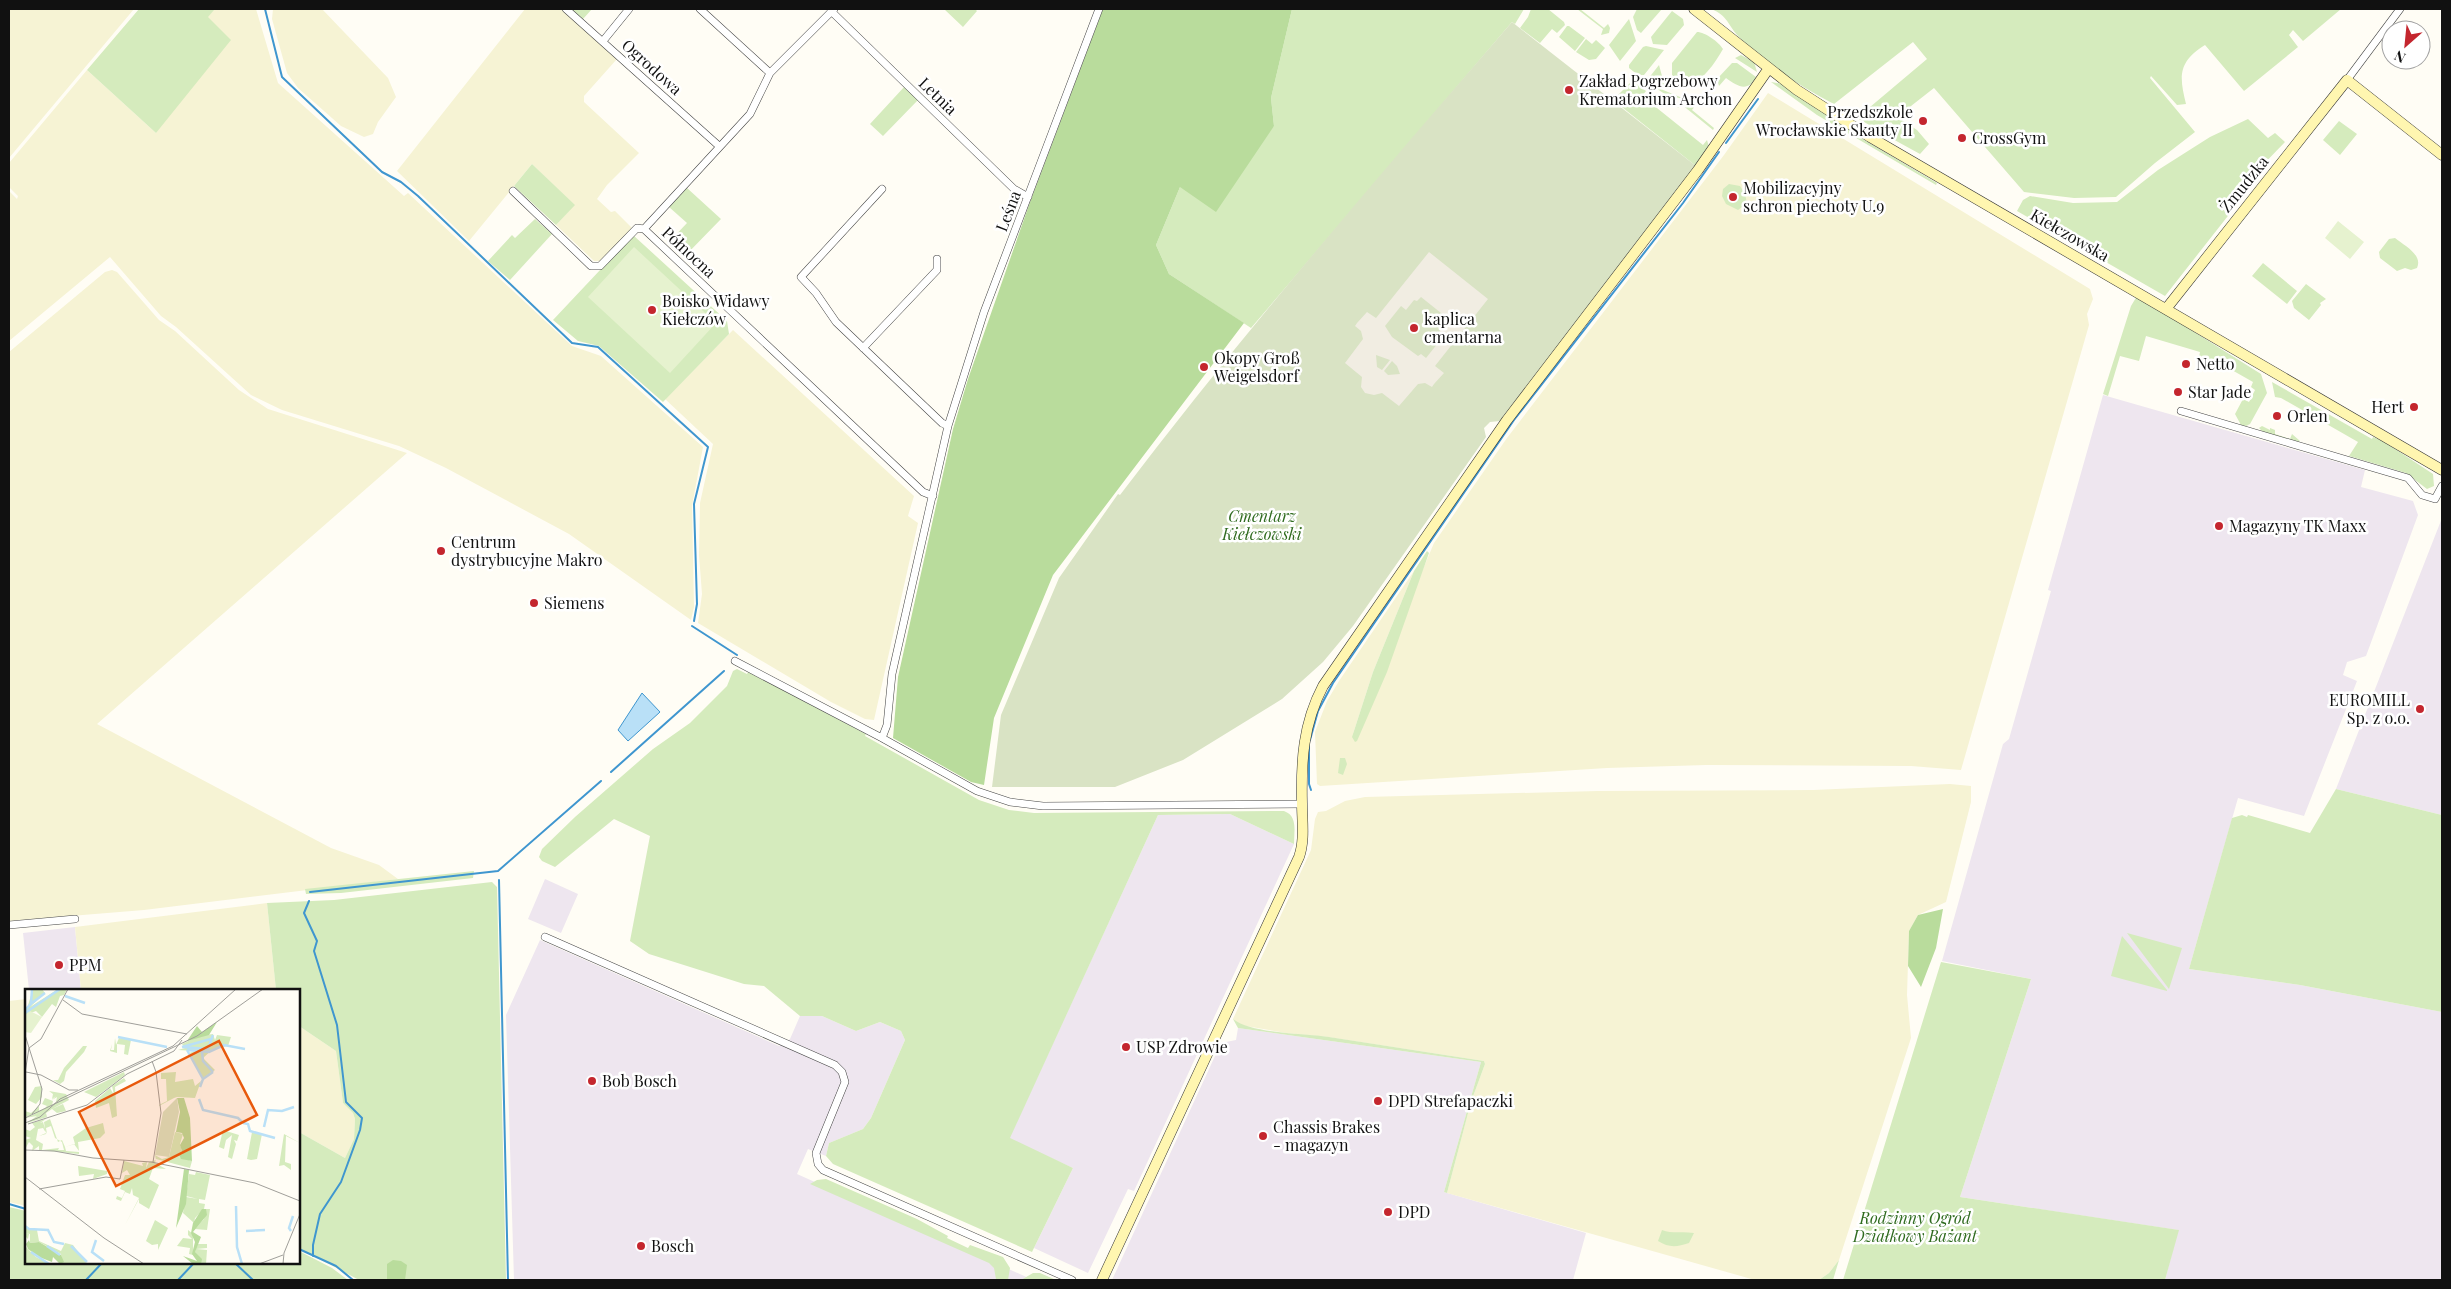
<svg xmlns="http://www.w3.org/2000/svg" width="2451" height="1289" font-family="'Playfair Display',serif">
<rect width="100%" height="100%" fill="#fffdf5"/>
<!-- industrial -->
<path fill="#eee6ef" d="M2103,395L2365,470L2361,487L2413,501L2418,515L2366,656L2347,662L2343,675L2357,681L2304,816L2238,798L2189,969L2300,985L2442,1012V1280H2165L2178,1230L1960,1197L2031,979L1942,961L2003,744L2009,739L2051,591L2048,590Z
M2442,518V815L2336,789Z
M1230,814L1294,844L1134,1191L1128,1189L1088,1273L1034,1248L1073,1168L1009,1139L1158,815Z
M545,879L578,894L561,933L528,919Z
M75,927L81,990H29L23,933Z
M540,940L779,1046L790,1039L800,1016H822L856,1031L880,1022L901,1031L905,1040L871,1118L863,1129L829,1143L826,1156L808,1149L797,1174L1033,1280H514L506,1015Z
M1238,1028L1481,1062L1444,1192L1586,1233L1573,1280H1112L1221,1043L1236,1040Z"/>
<!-- farmland -->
<path fill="#f6f3d4" d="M9,9H134L9,158Z
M215,9H256L278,83L404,196L408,193L572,346L601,356L703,447L692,506L694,607L691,620L569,534L446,468L399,446L282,410L251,395L176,327L161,316L110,257L9,341V191L17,199L18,196L9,187V163L87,70L156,133L208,16Z
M273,9H322L388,78L396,97L378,122L373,134L364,137L341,126L298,88L287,73L272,19Z
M525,9H564L617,59L584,96V102L639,153L607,185L597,199L611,212L615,211L633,229L601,261H594L556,225L574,205L532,164L469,241L397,171Z
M1768,93L2090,289L2093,299L2087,314L2089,325L1961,770L1911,766L1706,765L1607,768L1320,786L1317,784L1315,732L1327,701L1339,681L1414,571L1373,672L1352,737L1434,543L1507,438L1724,155Z
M112,270L117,272L159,320L175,331L239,390L268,409L407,453L97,724L331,848L379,865L398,879L144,910L9,921V352L105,272Z
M733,330L914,496L908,516L918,523L874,720L865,719L831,702L698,623L702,594L699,555L700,503L713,444L665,399Z
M1950,784L1971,786V802L1946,902L1918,915L1909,931L1907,995L1911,1038L1839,1260L1829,1273L1819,1280H1755L1447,1193L1471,1102L1485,1064L1484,1061L1328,1037L1286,1033L1240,1025L1233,1019L1311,850L1315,819L1318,812L1326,811L1345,801L1365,797L1598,791L1813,790Z
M267,903L276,990H81L75,927Z
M26,999V1206L9,1202V1001Z
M299,1026L336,1051L343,1103L353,1113L355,1119L354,1139L345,1158L299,1132Z"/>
<!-- green -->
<path fill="#d5ebbd" d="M139,9H215L208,17L231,40L156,133L87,70Z
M571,9H592L583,19Z
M944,9H975L977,11L963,27Z
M1292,9H1524L1515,24L1512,22L1251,328L1169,274L1156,245L1180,187L1274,126L1271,98Z
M1531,9H1548L1564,22L1565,25L1557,33L1552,29L1540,43L1520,28L1528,17Z
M1577,9H1580L1604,28L1608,24L1610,28L1609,33L1601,35L1603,29Z
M1637,9H1662L1641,33L1637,30L1633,17Z
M1711,9H2341L2303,41L2293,30L2289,35L2298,47L2244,91L2205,45C2178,62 2179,76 2186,104L2177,105L2151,76L2150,78L2195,132L2155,163L2116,197L2074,198L2024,192L1934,88L1897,117L1917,130L1929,144L1920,154L1889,137L1894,126L1891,122L1880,131L1857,118L1927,59L1913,42L1834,104C1801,87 1766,64 1740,38C1728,26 1728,15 1711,9Z
M1672,11L1683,19L1684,25L1667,45L1653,44L1651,37Z
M1629,19L1636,41L1620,61L1609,45Z
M1567,26H1569L1585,38L1575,51L1559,37Z
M1697,32C1705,32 1719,42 1723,49C1715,63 1699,88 1682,84L1672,75V63Z
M1586,39L1592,44L1596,40L1605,48L1596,59L1589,60L1576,52Z
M1646,46L1664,50L1644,75H1638L1629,68V65L1643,47Z
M1741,55L1754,62L1757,72L1735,58Z
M1732,63H1737L1756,77C1748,93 1737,86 1726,78L1719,86L1717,79Z
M1659,65L1665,87L1648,79Z
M1771,82L1783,84L1856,135L1937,183L1936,185L1817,115Z
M1630,83H1635L1646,91L1642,96L1703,145L1707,140L1709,147L1696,166L1613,100Z
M1651,85L1680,97L1699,96L1705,99L1702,102L1668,96Z
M905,86L918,100L883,136L870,124Z
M1679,103L1693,104L1695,106L1692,110L1714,128L1713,130L1681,104L1678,108L1677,105Z
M2248,119L2268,138L2275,133L2285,142L2257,171L2253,184L2165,296L2017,211L2023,200L2030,196L2073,203L2117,202L2158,170L2210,137Z
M2339,121L2357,134L2340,155L2323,140Z
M532,164L575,205L556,225L514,186Z
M1729,184L1740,186L1745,194L1747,203L1738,210L1726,204L1722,196L1723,189Z
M687,188L721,219L684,257L669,242L687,223L669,207Z
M535,219L552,234L510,280L488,261L512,235L515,238Z
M633,235L727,321L729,334L663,402L599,346L578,341L553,320Z
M2395,238C2405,246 2423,255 2417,268L2411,270L2405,268L2397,271L2380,258L2379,252L2389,239Z
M2263,263L2297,291L2287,304L2252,276Z
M2306,284L2326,299L2320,303L2321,305L2309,320L2294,308L2292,301Z
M2137,296L2261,374L2267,393L2250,424L2246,426L2241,425L2235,414L2243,399L2249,402L2255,390L2251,387L2253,382L2223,365L2220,369L2217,368L2219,362L2199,357L2200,352L2146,336L2139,361L2120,356L2108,396L2103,394L2131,306Z
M2272,382L2372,439L2373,437L2383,441L2433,474L2434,486L2427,489L2406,473L2349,456L2358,442L2281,398L2275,397Z
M2262,426L2270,430V428L2275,430V434L2290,439L2292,434L2300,441L2298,442L2263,432L2259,428Z
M1427,551L1429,553L1387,672L1357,741L1355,742L1352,737L1373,672L1414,571Z
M737,669L747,674L748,672L866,734L865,736L979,800L1009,810L1034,813L1284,811C1298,816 1294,831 1294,844L1230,814L1158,815L1010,1138L1073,1168L1032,1252L833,1164L826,1156L829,1143L863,1129L871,1118L905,1040L901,1031L880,1022L856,1031L822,1016H800L764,986L744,984L649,954L630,941L650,836L614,819L555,867L542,861L539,857L542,849L575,817L653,749L690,723L727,686L733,671Z
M1340,758H1345L1347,764L1343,775L1338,773Z
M2336,789L2442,815V1012L2300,985L2189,969L2232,818L2242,815L2247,817L2248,815L2310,833Z
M474,871L473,878L341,893L306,894L305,889Z
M492,882L497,887L506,1280H405L387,1264V1280H359L299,1248V1132L345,1158L354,1139L355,1119L353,1113L343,1103L336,1051L299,1026V990H276L267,903L334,900Z
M2127,933L2182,948L2169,989Z
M2122,936L2167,990V991L2111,976Z
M1941,962L2031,979L1960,1197L2179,1230L2165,1280H1843Z
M1233,1019C1252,1034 1304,1033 1329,1037C1381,1045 1432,1053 1484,1061L1485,1064L1471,1102L1447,1193L1444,1192L1481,1062L1238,1028Z
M826,1179L917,1219L948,1236L947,1238L968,1248L970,1245L1003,1257L1010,1268L1008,1280L996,1279L994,1268L989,1263L810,1184L817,1180Z
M9,1207L26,1211V1263H299V1251L332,1268L348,1280H9Z
M1662,1230C1672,1234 1683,1231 1694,1233L1689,1243C1677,1247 1669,1248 1658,1241Z
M1839,1260L1833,1280H1819L1829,1273Z
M1033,1273H1040L1056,1280H1021Z"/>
<!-- forest -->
<path fill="#b9dc9c" d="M1103,9H1292L1271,98L1274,126L1216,212L1180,187L1156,245L1169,274L1244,323L1053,575L994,718L984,785L971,782L893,738L898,677L953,429L968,379L1029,205Z
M1943,909L1936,948L1921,987L1908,966L1909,931L1918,915Z
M393,1260L401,1261L407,1265L405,1280H387V1264Z"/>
<!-- cemetery -->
<path fill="#d9e3c4" d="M1512,22L1696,166L1500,421L1490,422L1484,428L1486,437L1353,626L1323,662L1282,699L1183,760L1115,787H992L1001,715L1059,578L1118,494L1120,495C1243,333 1378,177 1512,22Z"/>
<!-- pitch -->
<path fill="#e6f2cf" d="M2338,221L2364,242L2350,259L2325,238Z
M634,247L716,323L670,373L588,297Z"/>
<!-- plaza -->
<path fill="#f1ede2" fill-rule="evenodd" d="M1429,252L1488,299L1435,366L1444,373L1434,384L1432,387L1425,383L1418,384L1399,406L1382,393L1374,395L1365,393L1361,387L1362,377L1345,363L1363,339L1361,331L1355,326L1357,323L1367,312L1376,318ZM1421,297L1446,317L1442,322L1445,324L1437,334L1442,338L1426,358L1421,354L1418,356L1392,337L1385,326L1401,306L1406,310L1414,300L1417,301ZM1376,355L1390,360L1382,370L1377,367ZM1392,361L1397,366L1400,374L1388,375L1384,371Z"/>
<!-- water -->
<path fill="#b9e0f7" stroke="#3f96cf" d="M642,693L660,712L628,741L618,730Z"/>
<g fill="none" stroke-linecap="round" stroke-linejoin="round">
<!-- stream -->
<path stroke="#3f96cf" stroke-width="2" d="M265,9L282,77L382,172L401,182L418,196L572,343L598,347L708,447L694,504L697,604L694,621
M1726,143L1758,99
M692,626L737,655
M1310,740L1318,711L1333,683L1514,420L1683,203L1719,152
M1309,745V784L1311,790
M611,772L724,671
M499,880L508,1280
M310,892L498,871L601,781
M309,901L304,913L317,941L314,951L337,1025L346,1102L362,1118L360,1130L341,1182L320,1214L313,1245V1256
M9,1204L26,1209
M299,1249L336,1266L353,1280
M235,1263L253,1280
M86,1280L102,1263
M178,1280L194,1263"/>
<defs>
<path id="street" d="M566,9L719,146
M700,9L770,73
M831,11L1014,189L1028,197
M603,41L629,9
M2347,80L2400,9
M882,189L801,277L816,293L836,322L942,423L948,426
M513,191L591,266H600L637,228L644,229L923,492L933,496
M644,229L750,114L770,73L834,9
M863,348L937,270V259
M2181,411L2408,478L2422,495L2435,499L2442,486
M735,661L882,738L977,791L1010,802L1043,806L1302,804
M882,738L887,725L892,674L948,426L984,312L1099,9
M9,925L75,919
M545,937L835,1065L842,1072L845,1082L816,1153L818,1164L823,1170L1072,1280"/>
<path id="secondary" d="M1694,9L1797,90L1870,137L2442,470
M2166,309L2347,80L2442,155
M1102,1280L1299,857C1305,840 1302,821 1302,803C1301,761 1303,724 1323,686L1507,420L1698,170L1769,68"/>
</defs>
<!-- street casing -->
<use href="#street" stroke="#444" stroke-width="8"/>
<!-- secondary casing -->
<use href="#secondary" stroke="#333" stroke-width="11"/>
<!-- street -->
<use href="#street" stroke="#fff" stroke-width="7"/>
<!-- secondary -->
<use href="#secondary" stroke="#fff6b0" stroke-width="10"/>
</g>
<!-- markers -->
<g fill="#c4262e" stroke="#fff" stroke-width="2">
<circle cx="1569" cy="90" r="5"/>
<circle cx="1923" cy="121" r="5"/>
<circle cx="1962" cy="138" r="5"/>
<circle cx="1733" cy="197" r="5"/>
<circle cx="652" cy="310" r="5"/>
<circle cx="1414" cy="328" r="5"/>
<circle cx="2186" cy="364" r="5"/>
<circle cx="1204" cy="367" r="5"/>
<circle cx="2178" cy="392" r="5"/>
<circle cx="2414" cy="407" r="5"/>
<circle cx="2277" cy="416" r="5"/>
<circle cx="2219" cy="526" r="5"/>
<circle cx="441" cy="551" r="5"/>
<circle cx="534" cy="603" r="5"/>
<circle cx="2420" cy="709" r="5"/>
<circle cx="59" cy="965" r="5"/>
<circle cx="1126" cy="1047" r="5"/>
<circle cx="592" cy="1081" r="5"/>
<circle cx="1378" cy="1101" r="5"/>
<circle cx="1263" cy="1136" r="5"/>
<circle cx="1388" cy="1212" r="5"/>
<circle cx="641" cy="1246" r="5"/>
</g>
<g text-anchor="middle" stroke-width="5" stroke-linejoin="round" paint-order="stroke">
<!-- street labels -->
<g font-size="16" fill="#111" stroke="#fff">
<text transform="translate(652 67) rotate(42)" y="6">Ogrodowa</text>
<text transform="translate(938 96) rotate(44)" y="6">Letnia</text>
<text transform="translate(2244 184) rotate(-51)" y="6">Żmudzka</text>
<text transform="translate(1008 211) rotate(-69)" y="6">Leśna</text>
<text transform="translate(2070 235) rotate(30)" y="6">Kiełczowska</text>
<text transform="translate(689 252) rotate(43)" y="6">Północna</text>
</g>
<!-- poi labels -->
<g font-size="16" fill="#111" stroke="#fff" text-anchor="start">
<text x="1579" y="87">Zakład Pogrzebowy<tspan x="1579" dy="18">Krematorium Archon</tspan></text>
<text x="1913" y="118" text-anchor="end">Przedszkole<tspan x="1913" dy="18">Wrocławskie Skauty II</tspan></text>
<text x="1972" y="144">CrossGym</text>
<text x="1743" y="194">Mobilizacyjny<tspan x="1743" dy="18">schron piechoty U.9</tspan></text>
<text x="662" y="307">Boisko Widawy<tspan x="662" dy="18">Kiełczów</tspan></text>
<text x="1424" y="325">kaplica<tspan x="1424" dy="18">cmentarna</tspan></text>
<text x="1214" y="364">Okopy Groß<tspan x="1214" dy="18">Weigelsdorf</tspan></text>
<text x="2196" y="370">Netto</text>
<text x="2188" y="398">Star Jade</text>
<text x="2404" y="413" text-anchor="end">Hert</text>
<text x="2287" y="422">Orlen</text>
<text x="2229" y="532">Magazyny TK Maxx</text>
<text x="451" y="548">Centrum<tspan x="451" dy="18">dystrybucyjne Makro</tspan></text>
<text x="544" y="609">Siemens</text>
<text x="2410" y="706" text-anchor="end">EUROMILL<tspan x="2410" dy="18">Sp. z o.o.</tspan></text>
<text x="69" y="971">PPM</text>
<text x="1136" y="1053">USP Zdrowie</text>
<text x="602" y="1087">Bob Bosch</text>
<text x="1388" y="1107">DPD Strefapaczki</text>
<text x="1273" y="1133">Chassis Brakes<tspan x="1273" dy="18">- magazyn</tspan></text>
<text x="1398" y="1218">DPD</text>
<text x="651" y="1252">Bosch</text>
</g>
<!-- park labels -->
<g font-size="16" font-style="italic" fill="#2f6b1f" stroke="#fff">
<text x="1262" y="522">Cmentarz<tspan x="1262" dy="18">Kiełczowski</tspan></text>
<text x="1915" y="1224">Rodzinny Ogród<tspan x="1915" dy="18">Działkowy Bażant</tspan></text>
</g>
</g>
<!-- overview -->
<g transform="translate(25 989)">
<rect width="275" height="275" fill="#fffdf5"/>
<path d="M8,0H17L20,4L5,18L33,0H42L39,6L35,7L31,18L27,15L17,28L11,22L0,26ZM188,45L190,51L192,46L206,48L203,57L188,60L178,69L190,81L178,89L164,64L170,62L153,61L160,59L157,55L173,47ZM90,49L91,56L94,49L106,51L103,66L99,65L100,56L92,55V64L85,62L87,55L86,61H89ZM58,57H62L59,63L41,83L39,92L35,95L28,91H33L39,79ZM99,83L100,86L71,108L59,103ZM151,83L150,93L168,90L170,97L176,92L170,109L152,108L149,109L134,117V116L142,112L141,90H136V84ZM99,89L101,92L90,98L92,127L87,129L84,114L71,119L70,112L85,99L89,106L87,97ZM17,97V108L11,115L3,111L10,98ZM24,102L41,105L44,111L27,120L38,115L41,122L32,124L27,120L21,124L22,128L2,134L12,127L0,129L12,124L0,128V122L6,124L14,117V122L20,119L22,117L17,115L20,109L28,112L27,116L31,113L32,108L27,111L31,107L27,110L28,105ZM31,127L25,130L33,153L37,151L40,158L50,155L48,148L61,139L78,134L80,144L75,149L53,153L54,162L49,155L40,158L41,162L54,163V165L14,161V157L7,162L8,157L4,153L0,160V151L6,149L0,147V140L5,142L10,138L7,134L21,130L15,134L18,133L20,140L19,133ZM26,137L30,149L37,153L39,161H33L34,159L32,153L34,159L17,161L18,155L11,151L13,140L18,139L21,144L14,147L21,145L20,141L22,145L21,139ZM198,141L214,146L212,152L209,151L211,155L207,170L203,168L207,146L201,151L199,160L194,158ZM150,143L158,145L155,155L158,166L154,168L167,172L165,179L131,170L130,174L141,180L128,179L124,190L134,196L124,220L114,214V210L100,236L114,209L108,206L107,199L105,205L100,203L96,212L91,210L92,207L97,209L100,202L95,200L100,186H105L102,181L97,184L99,172L118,177L117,174L122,173L121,179L124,173L131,171L130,166L137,170L144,168ZM227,143L237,145L232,170L226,171L222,170ZM259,145L275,154L261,147L260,173L266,175V181L259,176L254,177ZM53,177L82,182V185L68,190L69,185L54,187ZM171,183L185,186L180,211L174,210V214L180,215L179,220L170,229L169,234L158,224L161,208L173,210L161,207L164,185L170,186ZM181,220H185L182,241L170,240L179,230ZM130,231L143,239L133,261V255L127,256L121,252ZM0,236L4,240L12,241L14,252L36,262L40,254L48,256L62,275H37L36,265L14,253L5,254V245L0,244L4,245L3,250L0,247ZM163,241L168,245V266L164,265L165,259L152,257L158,249L167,250L163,246ZM171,255H182V259L171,260L182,261L181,275H174L170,263ZM0,257L11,268L24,275H0Z" fill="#d5ebbd" fill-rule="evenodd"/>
<path d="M192,33L184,46L162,52L172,37L177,43ZM152,109H159L165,129L167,172L156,170L154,166L158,165L155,156L159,149L157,144L151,143L155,123ZM159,180L164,181L161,215L151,239ZM177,220H181L182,226L168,243L176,248L170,263L177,270L176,275H168L158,267L172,272L167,265L170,253L166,244L168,234ZM4,251L5,254L14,253L36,266L39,273L35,275L28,268L27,273L14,268L3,260L1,255Z" fill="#b9dc9c"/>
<path d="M152,109L154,123L144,168L130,166L138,123Z" fill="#d9e3c4"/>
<path d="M5,22L17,28L6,44L0,43V26Z" fill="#e6f2cf"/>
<path fill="none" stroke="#b9e0f7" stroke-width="2.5" d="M40,7L60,14M7,14L20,4M0,21L6,15L7,0M0,24L35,0M93,48L142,58M157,58L186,50M158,58L183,60L188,46M162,61L184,63L199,56L220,60M162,61L178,90M177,63L178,72L188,83M175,98L178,90L188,83M174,110L178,121L213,129L217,133M218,134L223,135L225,142L250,149M239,138L243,121L257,122L269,118M211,217L212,258L217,275M0,237L4,240L23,241L29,253L39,255M221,242L240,241M266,242L264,239L268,227M71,251L67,263L79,272M22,257L35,266M46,257L62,273M6,263L24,275"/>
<path fill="none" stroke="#a09f9a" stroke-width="1" d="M38,11L57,25L162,45M0,46L17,100L15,115L7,125M4,59L16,50L43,0M127,72L131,83L136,124L128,173M1,83L16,86L44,101H53M0,84L4,59M0,129L172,47L238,0M0,134L15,128L35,110L148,57L211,0M3,135L62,116L102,85L149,62L157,51M0,161L29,162L68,169L126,173L230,194L275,212M0,188L79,249L119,275M14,200L81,188L95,190L99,171M234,275L258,266M258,275L259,264L275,225"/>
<path fill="#e8590c" fill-opacity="0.15" stroke="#e8590c" stroke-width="2.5" d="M194,52L232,126L91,197L54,123Z"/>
<rect width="275" height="275" fill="none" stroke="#111" stroke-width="2.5"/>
</g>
<!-- border -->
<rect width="2451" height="1289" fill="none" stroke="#111111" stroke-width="20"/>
<!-- north arrow -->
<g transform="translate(2406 45) rotate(207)"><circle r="24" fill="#ffffff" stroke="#a0a0a0"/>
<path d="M0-4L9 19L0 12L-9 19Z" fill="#c4262e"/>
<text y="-8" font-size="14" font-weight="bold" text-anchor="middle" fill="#111111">N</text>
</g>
</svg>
